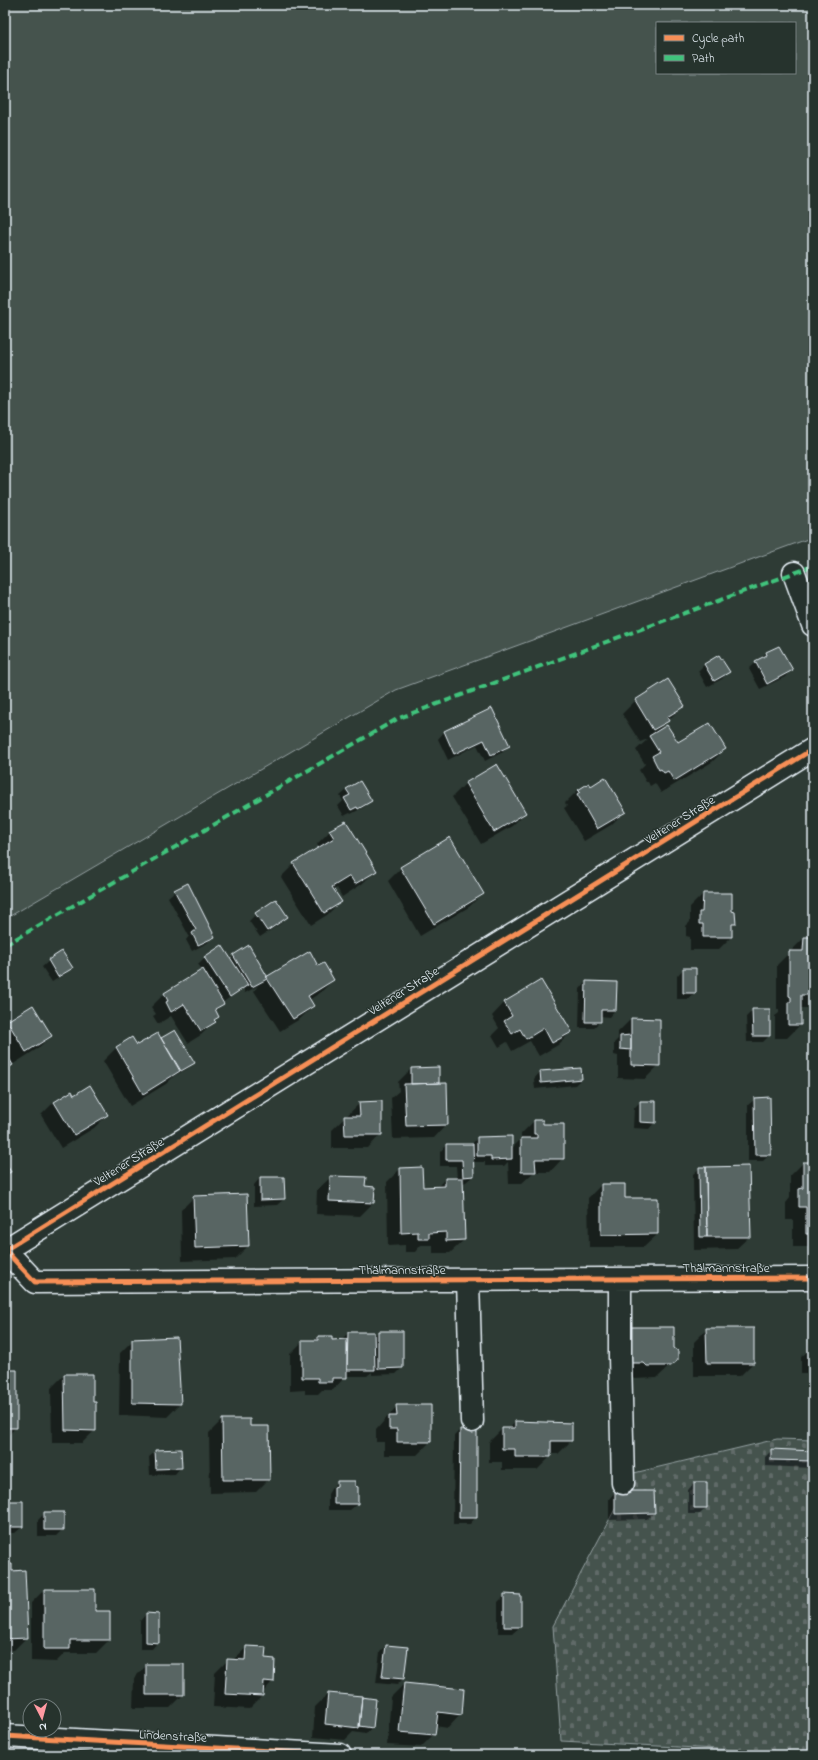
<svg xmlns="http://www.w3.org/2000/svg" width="818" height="1760" font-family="'Indie Flower',sans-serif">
<defs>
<pattern id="cemetery-stones" width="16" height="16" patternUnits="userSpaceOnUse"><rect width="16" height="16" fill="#45524e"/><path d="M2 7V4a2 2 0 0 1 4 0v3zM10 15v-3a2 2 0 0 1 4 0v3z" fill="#606b68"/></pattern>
</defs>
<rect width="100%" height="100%" fill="#2e3b35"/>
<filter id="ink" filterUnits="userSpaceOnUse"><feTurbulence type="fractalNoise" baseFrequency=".025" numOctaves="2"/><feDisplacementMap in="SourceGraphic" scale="8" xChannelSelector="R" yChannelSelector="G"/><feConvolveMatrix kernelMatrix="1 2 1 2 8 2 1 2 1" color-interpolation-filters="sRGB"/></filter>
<g filter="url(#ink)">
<!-- green -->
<path fill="#45524e" stroke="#96a2a3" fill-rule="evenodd" d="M5,5H813V537L396,690L5,919ZM657,23H795V73H657Z"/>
<!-- cemetery -->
<path fill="url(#cemetery-stones)" stroke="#96a2a3" d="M777,1439L813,1440V1754L561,1741L553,1626L634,1473Z"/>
<!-- shadow -->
<path fill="#0007" d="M779,647L791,670L785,677L760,689L749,669L766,653Z
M718,656L728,672L722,679L707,687L698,671L704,665Z
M668,681L683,706L656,732L677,744L725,749L712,762L661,793L655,783L650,786L648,782H646L639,770L645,764L636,750L648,739L640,742L622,714L635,701Z
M492,710L509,745L503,752L485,761L477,745L448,760L438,739L444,732Z
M465,784L525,813L512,826L481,844L452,797Z
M589,784L624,812L611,825L584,841L564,808L567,806L565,803L578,790Z
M347,790L370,801L364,807L351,814L350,813L344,816L338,806L343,801L340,796Z
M330,831L375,871L362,884L342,897L337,888L333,890L340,902L327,915L311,925L281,877L294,864L319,848L317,844Z
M401,868L482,894L469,907L420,936L388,881Z
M175,891L213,937L207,943L192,951L186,940L189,936L168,897Z
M703,894L731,912L735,923L731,927V937L718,950H690V937L686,936V926L690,922V907Z
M276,901L286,917L280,924L260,937L249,921L256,914Z
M804,938H813V1008H800V1025L787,1038H775V1016L779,1013V1009H777V965Z
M249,947L267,978L318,967L333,980L320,993L309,1000L313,1006L300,1019L280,1031L254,991L258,986L245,993L243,988L222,1003L215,1012L218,1017L214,1022L201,1035L188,1043L171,1016L158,1024L153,1016L156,1014L151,1007L164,994L203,971L198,964L205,957L230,959Z
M49,961L71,968L65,974L52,982L42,967Z
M683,969L695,992L689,999H677V976Z
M586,982L616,983L615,1010L609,1017L600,1016V1022L593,1028H579L580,989Z
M505,1002L571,1032L558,1045L539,1056L530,1041L512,1051L507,1042L499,1047L492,1035L499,1028L492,1016Z
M753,1010L769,1036L763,1042H747L746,1017Z
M631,1019L659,1065L645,1079L618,1078V1056L614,1055V1043L618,1039V1032Z
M7,1021L51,1036L37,1049L12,1065L5,1071V1024Z
M175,1031L194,1062L187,1069L174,1076L166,1084L130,1106L103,1061L116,1048L132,1039L137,1046L161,1040Z
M438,1068V1084L447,1124L434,1138L393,1139L391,1098L399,1091L398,1082L411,1069Z
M540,1072L581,1079L575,1085L535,1089L534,1079Z
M74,1096L107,1115L94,1128L61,1148L41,1115L54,1102Z
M755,1099L770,1154L763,1161H748V1105Z
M640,1102L655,1122L649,1129L633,1128L634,1108Z
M360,1103L381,1134L368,1148H332V1130Z
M534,1121L542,1125L563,1158L550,1172H534L521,1184H509L508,1162L504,1166H485V1162H473V1176L466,1182L463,1183L464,1240L450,1253H433V1245H421L415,1252H405V1245L388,1246L387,1182L400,1169L422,1188L437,1187L445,1179H457L456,1166H440V1152L446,1145H471L477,1138L511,1149L521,1139V1134Z
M803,1163H813V1247H793V1220H786V1203L790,1198V1176Z
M700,1168L750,1236L736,1249L694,1250L693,1174Z
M331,1177L364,1187L374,1188L373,1203L360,1216L316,1214L317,1190Z
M260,1178L284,1199L277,1205L254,1206V1185Z
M601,1185L624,1199H657L658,1234L644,1247H589L588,1198Z
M194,1197L248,1246L235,1259L182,1261L181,1210Z
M707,1329L753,1363L740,1376H694V1342Z
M378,1332H402V1368L396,1374L372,1375V1372L367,1376H346L333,1390H322L318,1394H305V1390L290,1391V1354L303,1341H314L318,1337L331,1341L341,1340L348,1333H373V1337Z
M176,1338L180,1404L167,1417L119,1415L120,1353L133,1340Z
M813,1339V1377H808V1373H801V1357L808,1351V1344Z
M613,1341L673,1348L677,1359L657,1378L634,1379L630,1375Z
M5,1371L16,1427L5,1439Z
M64,1375L92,1403L95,1430L82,1443H52L51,1388Z
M397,1406L430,1442L417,1455H384V1442H376V1430Z
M222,1420L269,1479L256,1492L210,1493L209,1433Z
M515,1422L571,1441L558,1454H550V1457L537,1470H502V1462H489V1442L502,1429H509Z
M460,1430L476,1517L470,1524H453L454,1436Z
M772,1450L813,1452V1468L765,1466V1457Z
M156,1451L181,1467L175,1474L150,1475L149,1457Z
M337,1482L357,1504L350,1510H328V1494L331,1489Z
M694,1483L706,1508L700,1514H688V1490Z
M615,1492L654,1513L647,1519L609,1520V1499Z
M5,1502L22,1527L15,1533H5Z
M45,1513L63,1529L56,1536H38V1520Z
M5,1565L27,1637L14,1650L5,1651Z
M44,1590L109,1640L96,1653H65L56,1662L31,1661V1603Z
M505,1595L520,1627L513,1633H498V1602Z
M146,1614L158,1642L152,1649H140V1621Z
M386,1646L403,1679L397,1685L376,1683L380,1652Z
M247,1647L264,1659L273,1681L263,1692L262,1696L249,1709L213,1707L215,1673L228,1660H233Z
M147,1665L183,1695L170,1708H133L134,1678Z
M404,1684L461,1714L448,1728L435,1726L434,1734L421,1747L387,1745L391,1697Z
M328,1694L360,1700L362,1698L372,1727L366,1734L353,1732L345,1740L313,1737L315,1707Z"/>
<!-- building -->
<path fill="#596563" stroke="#e8f1f8" d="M779,646L793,670L767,684L755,661L767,655L766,652Z
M719,655L730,672L714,681L704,664Z
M668,679L685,706L667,717L669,721L653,730L635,700Z
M492,708L510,746L491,755L484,740L454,754L444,731Z
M710,723L726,749L674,781L668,771L664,773L661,769L659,770L652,756L659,752L649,736L667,725L678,742Z
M497,764L526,813L494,832L465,783Z
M605,777L626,812L597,829L577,794L580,792L578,790L589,783L591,786Z
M360,781L372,801L358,809L357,807L351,810L344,798L350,795L346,789Z
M346,821L377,871L355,884L350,876L332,887L342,902L324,913L293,863L334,838L329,830Z
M450,837L484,894L434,924L400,867Z
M188,883L215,937L198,945L192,933L196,930L174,890Z
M703,893H732V911L735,912L736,924H732V937H703V924H699V912H702Z
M276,899L288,917L267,931L255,913Z
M804,937H813V995H801V1025H788V1002H791V997L789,996V951H803Z
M222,945L248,985L230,997L204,957Z
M249,945L267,976V979L252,987L233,955Z
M62,951L73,968L58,977L48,960Z
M310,951L318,966L324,963L334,980L308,996L314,1006L293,1019L266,977Z
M683,968H696V993H683Z
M203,969L224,1004L215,1009L219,1017L214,1020L216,1022L201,1031L184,1004L171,1012L166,1002L168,1001L164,993Z
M541,980L572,1032L552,1043L544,1028L526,1039L520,1029L512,1034L504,1021L512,1016L504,1002Z
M586,981L617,982L616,1010H601V1022H585Z
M33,1005L52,1036L26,1052L7,1021Z
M752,1009H770V1036H753Z
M631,1018L660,1019V1066L631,1065Z
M175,1030L195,1063L181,1071L161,1038Z
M158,1033L180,1071L143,1094L116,1047L132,1037L137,1045Z
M631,1035V1050L620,1049V1036Z
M5,1052L13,1065L5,1070Z
M439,1067V1083L411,1084V1068Z
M581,1068L582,1079L541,1083L540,1071Z
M447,1083L448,1125L406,1126L404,1084Z
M90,1085L108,1115L74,1135L54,1102L72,1091L74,1095Z
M770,1097L771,1155H755L754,1098Z
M382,1101V1135H345L344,1116H360L359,1102Z
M640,1101H656V1123L640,1122Z
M534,1120H543V1124H564V1159H535L536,1172H521V1138H537V1134H534Z
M512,1136V1159L491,1160V1156H477V1137Z
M446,1144H473L474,1176L463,1177L462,1160H446Z
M5,1162L11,1172L5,1175Z
M803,1162H813V1234H806V1207H799V1189L803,1188Z
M749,1166L751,1237H707L706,1167Z
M422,1167L423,1187L445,1186V1178H463L465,1240L446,1241V1232L429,1233V1239H418V1232L401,1233L400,1168Z
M699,1167H706L707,1237H700Z
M330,1176L366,1177L365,1186L375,1187L374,1203L329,1201Z
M260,1177H284L285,1199L260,1200Z
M601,1184H625V1198H658V1234L601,1235Z
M247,1194L249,1246L195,1248L193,1196Z
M626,1327H674V1348L678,1351V1360L671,1366H647L644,1363H626Z
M706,1328H754V1363H707Z
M378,1331H403V1368L378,1369Z
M348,1332H374L375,1370H347Z
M318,1336H332V1340L347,1339V1378H332V1382H318V1378H302V1340H318Z
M177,1337L181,1404L132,1403V1339Z
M5,1370H17V1428H5Z
M64,1374H93V1402H96V1431L65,1430Z
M396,1405H431V1442H397V1429H389V1416H397Z
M222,1419H250V1426H269L270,1480H223Z
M515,1421L572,1423V1441H551V1457H515V1449H502V1428H515Z
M460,1429H477V1518H459Z
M181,1449L182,1468L156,1469L155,1450Z
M771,1449L813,1451V1461L771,1460Z
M337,1481H355V1486L358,1487V1504H334V1487L337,1486Z
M694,1482H707V1508H694Z
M615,1491H654L655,1513L615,1514Z
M5,1501H23V1527H5Z
M44,1512H64V1530H44Z
M5,1564H12V1571L25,1570L28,1638L5,1639Z
M44,1589H95V1611H110V1640H70V1649H44Z
M504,1594L521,1595V1627H504Z
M146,1613L159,1614V1643L146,1642Z
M386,1645L408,1647L404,1679L382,1677Z
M246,1646L266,1647L265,1658L275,1659L274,1682L264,1681L263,1696L225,1694L227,1659L245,1660Z
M146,1664H184V1695H146Z
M404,1683L464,1689L462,1715L438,1712L435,1735L399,1732Z
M328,1693L362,1696L359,1728L325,1724Z
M362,1697L376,1699L373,1728L359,1726Z"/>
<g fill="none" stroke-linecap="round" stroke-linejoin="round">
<defs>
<path id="minor" d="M794,573L813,625
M5,1250L813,749
M5,1250L35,1282L813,1278
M620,1279V1356L623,1483
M468,1280L472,1421
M5,1736L340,1755"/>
</defs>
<!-- minor casing -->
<use href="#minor" stroke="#e8f1f8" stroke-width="25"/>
<!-- minor -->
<use href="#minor" stroke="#26332d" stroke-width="22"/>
<!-- quiet -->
<path stroke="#40c37c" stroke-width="4" stroke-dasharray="8 4" stroke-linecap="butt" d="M5,945L399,718L813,566"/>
<defs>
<path id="cycleway" d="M5,1250L813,749
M5,1250L35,1282L813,1278
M5,1736L340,1755"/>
</defs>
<!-- cycleway casing -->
<use href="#cycleway" stroke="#26332d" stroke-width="8"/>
<!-- cycleway -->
<use href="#cycleway" stroke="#f78f57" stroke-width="5"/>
</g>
</g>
<g text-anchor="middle" stroke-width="3" stroke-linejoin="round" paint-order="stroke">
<!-- street labels -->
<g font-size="13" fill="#e8f1f8" stroke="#26332d">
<text transform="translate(679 819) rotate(-32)" y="5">Veltener Straße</text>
<text transform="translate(403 990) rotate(-32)" y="5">Veltener Straße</text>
<text transform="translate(128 1161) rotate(-32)" y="5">Veltener Straße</text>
<text x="726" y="1272">Thälmannstraße</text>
<text x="402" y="1274">Thälmannstraße</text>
<text transform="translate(173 1735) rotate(3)" y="5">Lindenstraße</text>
</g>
</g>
<!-- margin -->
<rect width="818" height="1760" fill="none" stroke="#26332d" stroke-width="20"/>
<rect x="10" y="10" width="798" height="1740" fill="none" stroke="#e8f1f8" stroke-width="1.5" filter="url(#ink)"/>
<!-- legend -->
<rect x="656" y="22" width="140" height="52" fill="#26332d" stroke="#747f7e"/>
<rect x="664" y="35" width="20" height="6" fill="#f78f57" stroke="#747f7e"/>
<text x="692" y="42" font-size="12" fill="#e8f1f8">Cycle path</text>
<rect x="664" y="55" width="20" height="6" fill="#40c37c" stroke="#747f7e"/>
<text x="692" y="62" font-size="12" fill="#e8f1f8">Path</text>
<!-- north arrow -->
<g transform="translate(42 1718) rotate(174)"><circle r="19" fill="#26332d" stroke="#747f7e"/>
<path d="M0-3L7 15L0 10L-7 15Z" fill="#ff9aa2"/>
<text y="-6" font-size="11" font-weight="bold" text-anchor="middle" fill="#e8f1f8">N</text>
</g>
</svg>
